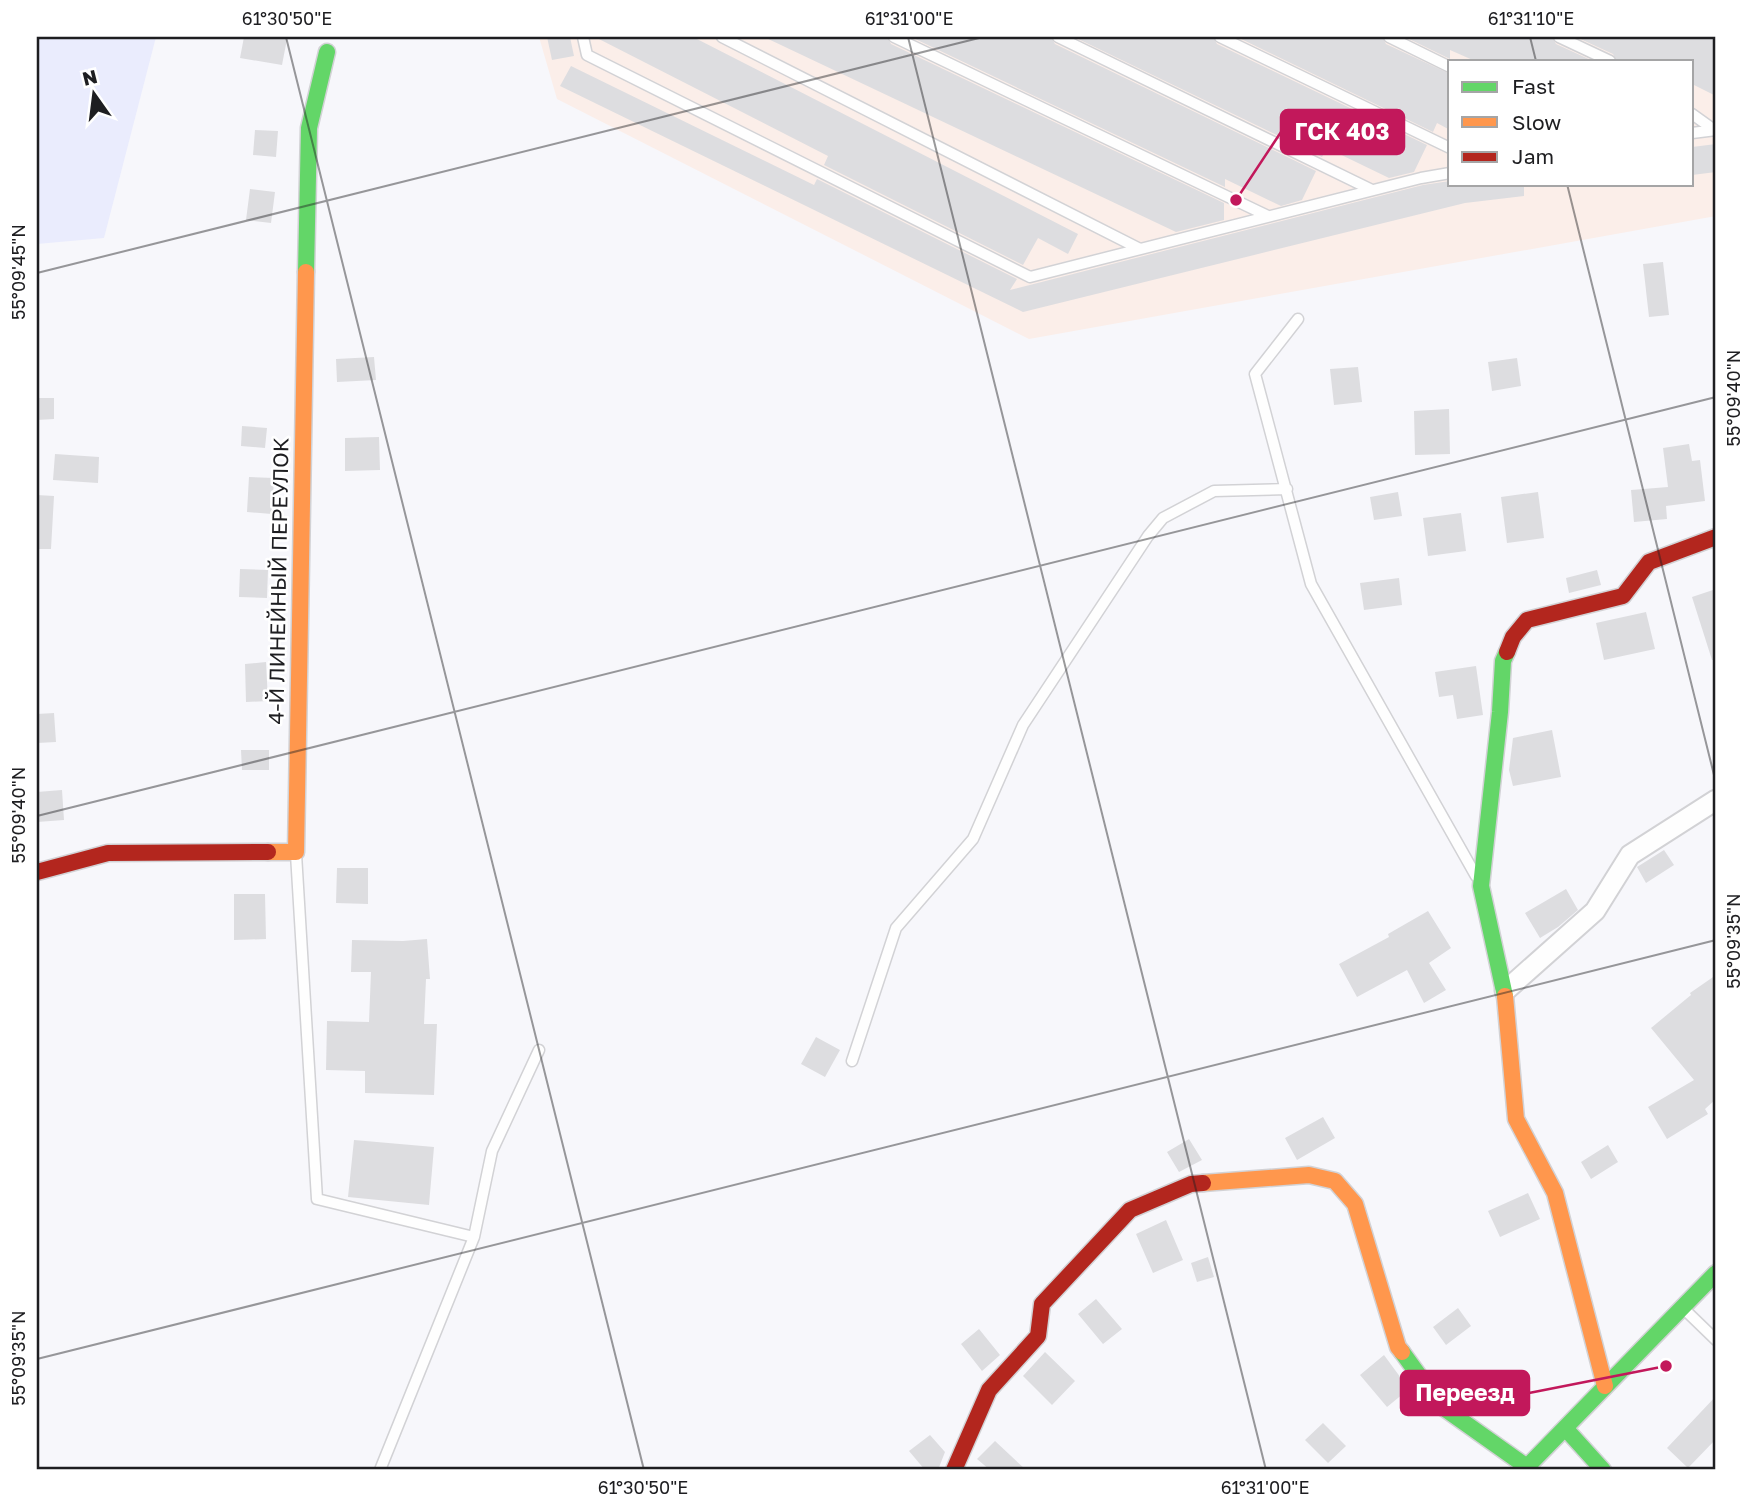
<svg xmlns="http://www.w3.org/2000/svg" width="1753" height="1507" font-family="'Golos Text',sans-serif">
<rect width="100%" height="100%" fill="#f7f7fb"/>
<!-- industrial -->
<path fill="#fbeee9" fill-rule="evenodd" d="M539,37H1716V216L1029,339L557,99ZM1450,61H1692V184H1450Z"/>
<!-- green -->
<path fill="#eaecfd" d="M37,37H156L104,238L37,244Z"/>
<!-- building -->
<path fill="#dddde0" d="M244,37L287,39L282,65L240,58Z
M547,37H570L574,56L552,60Z
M595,37H693L1078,234L1068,254L1038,238L1023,265L824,165L828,156Z
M764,37H887L891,44L1224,203V220L1176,232Z
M911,37H1051L1055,44L1316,171L1302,200L1281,206L1225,179V187Z
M1074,37H1213L1217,44L1427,145L1414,172L1389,178L1327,148L1322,157Z
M1237,37H1382L1386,44L1450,74V130L1437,123L1433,132Z
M1405,37H1552L1556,44L1593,61H1475L1450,50V59Z
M1576,37H1716V96L1692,84V61H1617L1613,54Z
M571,66L814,185L817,179L1017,279L1010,290L1423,185L1450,181V184H1524V196L1465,203L1023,312L560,86Z
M255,130L278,131L276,157L253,155Z
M1716,144V172L1692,175V147Z
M250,189L275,192L271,223L246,220Z
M1663,262L1669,315L1649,317L1643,264Z
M374,357L376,380L337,382L336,359Z
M1517,358L1521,386L1492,391L1488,362Z
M1358,367L1362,402L1334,405L1330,369Z
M37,398H54V419L37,420Z
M1449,409L1450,454L1415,455L1414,411Z
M242,426L267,428L265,448L241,446Z
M379,437L380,470L345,471V438Z
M1689,444L1692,461L1700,460L1705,501L1666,506L1667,519L1634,522L1631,490L1668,487L1663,448Z
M55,454L99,457L98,483L53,480Z
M249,477L274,478L272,514L247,512Z
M1398,492L1402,516L1374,520L1370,497Z
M1538,492L1544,538L1507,543L1501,497Z
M37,495L54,496L51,549H37Z
M1461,513L1466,551L1428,556L1423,518Z
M240,569L268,570L267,598L239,597Z
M1597,570L1601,585L1569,593L1566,578Z
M1399,578L1402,605L1364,610L1360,583Z
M1716,589V660H1712L1692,597Z
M1646,612L1655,649L1604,660L1596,623Z
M266,662L268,701L246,702L245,664Z
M1476,666L1483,715L1457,719L1453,695L1439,697L1435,672Z
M54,713L56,742L37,743V714Z
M1552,730L1561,777L1513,786L1509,770L1513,738Z
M241,750H269V770H242Z
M62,790L64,820L37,822V792Z
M1664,850L1674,865L1646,883L1637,867Z
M337,868H368V904L336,903Z
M1566,889L1578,910L1558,927L1540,938L1525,913Z
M234,894H265L266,939L234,940Z
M1428,911L1451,948L1429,963L1446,990L1424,1003L1407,970L1357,997L1339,964L1389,937L1388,934Z
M427,939L430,979H426L424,1024H437L434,1095L365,1093V1071L326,1070L327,1021L369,1022L371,972H351L352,940L403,941Z
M1716,975V1099L1705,1109L1708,1114L1667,1139L1648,1107L1694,1080L1651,1028L1691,995L1690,993Z
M816,1037L840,1050L825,1077L801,1064Z
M1323,1117L1335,1138L1297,1160L1285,1138Z
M1189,1139L1202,1160L1179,1172L1167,1152Z
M354,1140L434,1147L429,1205L348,1197Z
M1608,1145L1618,1162L1591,1179L1581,1162Z
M1528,1193L1540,1219L1500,1237L1488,1211Z
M1166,1220L1183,1260L1153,1273L1136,1234Z
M1208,1257L1214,1277L1197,1282L1191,1263Z
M1096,1299L1122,1329L1103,1344L1078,1314Z
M1458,1308L1471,1326L1446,1345L1433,1327Z
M979,1329L1000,1355L982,1371L961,1344Z
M1045,1352L1075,1381L1052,1405L1023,1376Z
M1384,1355L1409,1389L1387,1407L1360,1375Z
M1716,1396V1439L1688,1468L1667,1448Z
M1323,1423L1346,1446L1328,1463L1305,1440Z
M930,1435L945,1452L938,1470H925L909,1451Z
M995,1441L1026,1470H990L977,1459Z"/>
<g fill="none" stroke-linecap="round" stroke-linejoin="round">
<defs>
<path id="lane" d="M583,37L587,55L1030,277L1421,178L1450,173
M722,37L1140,249
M894,37L1268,216
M1058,37L1372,190
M1220,37L1450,148
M1389,37L1450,67
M1559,37L1610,61
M1692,114L1713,129
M1692,133L1716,130
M1298,319L1255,374L1311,584L1476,876
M296,854L317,1199L474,1237
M852,1061L896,928L973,839L1023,725L1148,536L1163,518L1214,491L1287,489
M1683,1308L1716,1340
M380,1470L474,1237L492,1151L539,1050"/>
<path id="street" d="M1505,991L1595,911L1630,855L1716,800"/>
<path id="fast" d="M306,272L309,128L327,52
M1505,996L1481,886L1500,712L1503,661L1507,652
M1402,1352L1441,1406L1527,1467
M1565,1428L1603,1470
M1524,1470L1716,1273"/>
<path id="slow" d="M268,852H296L306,272
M1505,996L1516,1119L1555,1193L1605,1386
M1203,1183L1309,1175L1335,1181L1355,1204L1398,1347L1402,1352"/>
<path id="jam" d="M1507,652L1513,637L1527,620L1623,596L1649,562L1716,537
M37,872L108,853L268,852
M954,1470L989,1390L1038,1336L1042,1304L1130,1210L1191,1184L1203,1183"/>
</defs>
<!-- lane casing -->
<use href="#lane" stroke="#d2d2d5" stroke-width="13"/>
<!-- street casing -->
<use href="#street" stroke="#d2d2d5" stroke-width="23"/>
<!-- fast casing -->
<use href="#fast" stroke="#d2d2d5" stroke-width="19"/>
<!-- slow casing -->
<use href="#slow" stroke="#d2d2d5" stroke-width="19"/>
<!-- jam casing -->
<use href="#jam" stroke="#d2d2d5" stroke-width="19"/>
<!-- lane -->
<use href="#lane" stroke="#fefefe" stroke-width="10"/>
<!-- street -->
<use href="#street" stroke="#fefefe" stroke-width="19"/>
<!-- fast -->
<use href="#fast" stroke="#63d668" stroke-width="16"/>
<!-- slow -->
<use href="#slow" stroke="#ff974d" stroke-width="16"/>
<!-- jam -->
<use href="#jam" stroke="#b3261e" stroke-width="16"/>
</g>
<!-- ticks -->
<path fill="none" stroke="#1e1e21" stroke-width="2" stroke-opacity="0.45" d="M286,37L644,1470M908,37L1266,1470M1530,37L1536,61M1567,184L1716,783M37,273L983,37M37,816L1716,397M37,1359L1716,940"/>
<g text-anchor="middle" stroke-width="5" stroke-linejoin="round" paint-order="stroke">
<!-- street labels -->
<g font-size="21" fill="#1e1e21" stroke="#fff">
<text transform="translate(279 581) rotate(-89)" y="7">4-Й ЛИНЕЙНЫЙ ПЕРЕУЛОК</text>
</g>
</g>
<!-- callouts -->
<path fill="none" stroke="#c2185b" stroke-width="2.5" d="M1236 200L1281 132M1666 1366L1529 1393"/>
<g fill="#c2185b" stroke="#fff" stroke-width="2.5">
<circle cx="1236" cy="200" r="7"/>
<circle cx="1666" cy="1366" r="7"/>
</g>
<g fill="#c2185b" stroke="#c2185b" stroke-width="2.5">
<rect x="1281" y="110" width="123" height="44" rx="7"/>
<rect x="1401" y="1371" width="128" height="44" rx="7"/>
</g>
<g font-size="23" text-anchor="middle" font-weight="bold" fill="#fff">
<text x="1342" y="140">ГСК 403</text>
<text x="1465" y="1401">Переезд</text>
</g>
<!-- border -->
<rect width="1753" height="1507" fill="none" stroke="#ffffff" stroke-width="77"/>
<!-- legend -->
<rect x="1448" y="60" width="245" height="126" fill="#ffffff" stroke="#a5a5a6" stroke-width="2"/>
<rect x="1462" y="82" width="35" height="10" fill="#63d668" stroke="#a5a5a6" stroke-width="2"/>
<text x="1512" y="94" font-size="21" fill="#1e1e21">Fast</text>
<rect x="1462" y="117" width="35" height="10" fill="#ff974d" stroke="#a5a5a6" stroke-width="2"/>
<text x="1512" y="130" font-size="21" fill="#1e1e21">Slow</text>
<rect x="1462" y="152" width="35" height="10" fill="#b3261e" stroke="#a5a5a6" stroke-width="2"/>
<text x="1512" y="164" font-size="21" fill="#1e1e21">Jam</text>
<!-- north arrow -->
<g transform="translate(94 94) rotate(346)" stroke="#ffffff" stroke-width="5" paint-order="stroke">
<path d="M0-5L12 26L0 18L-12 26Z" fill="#1e1e21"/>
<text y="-10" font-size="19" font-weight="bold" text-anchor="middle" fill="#1e1e21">N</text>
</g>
<rect x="38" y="38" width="1676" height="1430" fill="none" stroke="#1e1e21" stroke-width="2.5"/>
<g font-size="18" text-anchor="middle" fill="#1e1e21">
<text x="287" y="25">61°30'50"E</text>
<text x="909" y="25">61°31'00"E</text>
<text x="1531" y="25">61°31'10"E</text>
<text transform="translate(19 272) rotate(-90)" y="6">55°09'45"N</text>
<text transform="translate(1734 398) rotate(-90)" y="6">55°09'40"N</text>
<text transform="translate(19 815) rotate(-90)" y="6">55°09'40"N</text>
<text transform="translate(1734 941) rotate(-90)" y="6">55°09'35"N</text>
<text transform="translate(19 1358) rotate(-90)" y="6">55°09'35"N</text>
<text x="643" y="1494">61°30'50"E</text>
<text x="1265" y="1494">61°31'00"E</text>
</g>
</svg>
